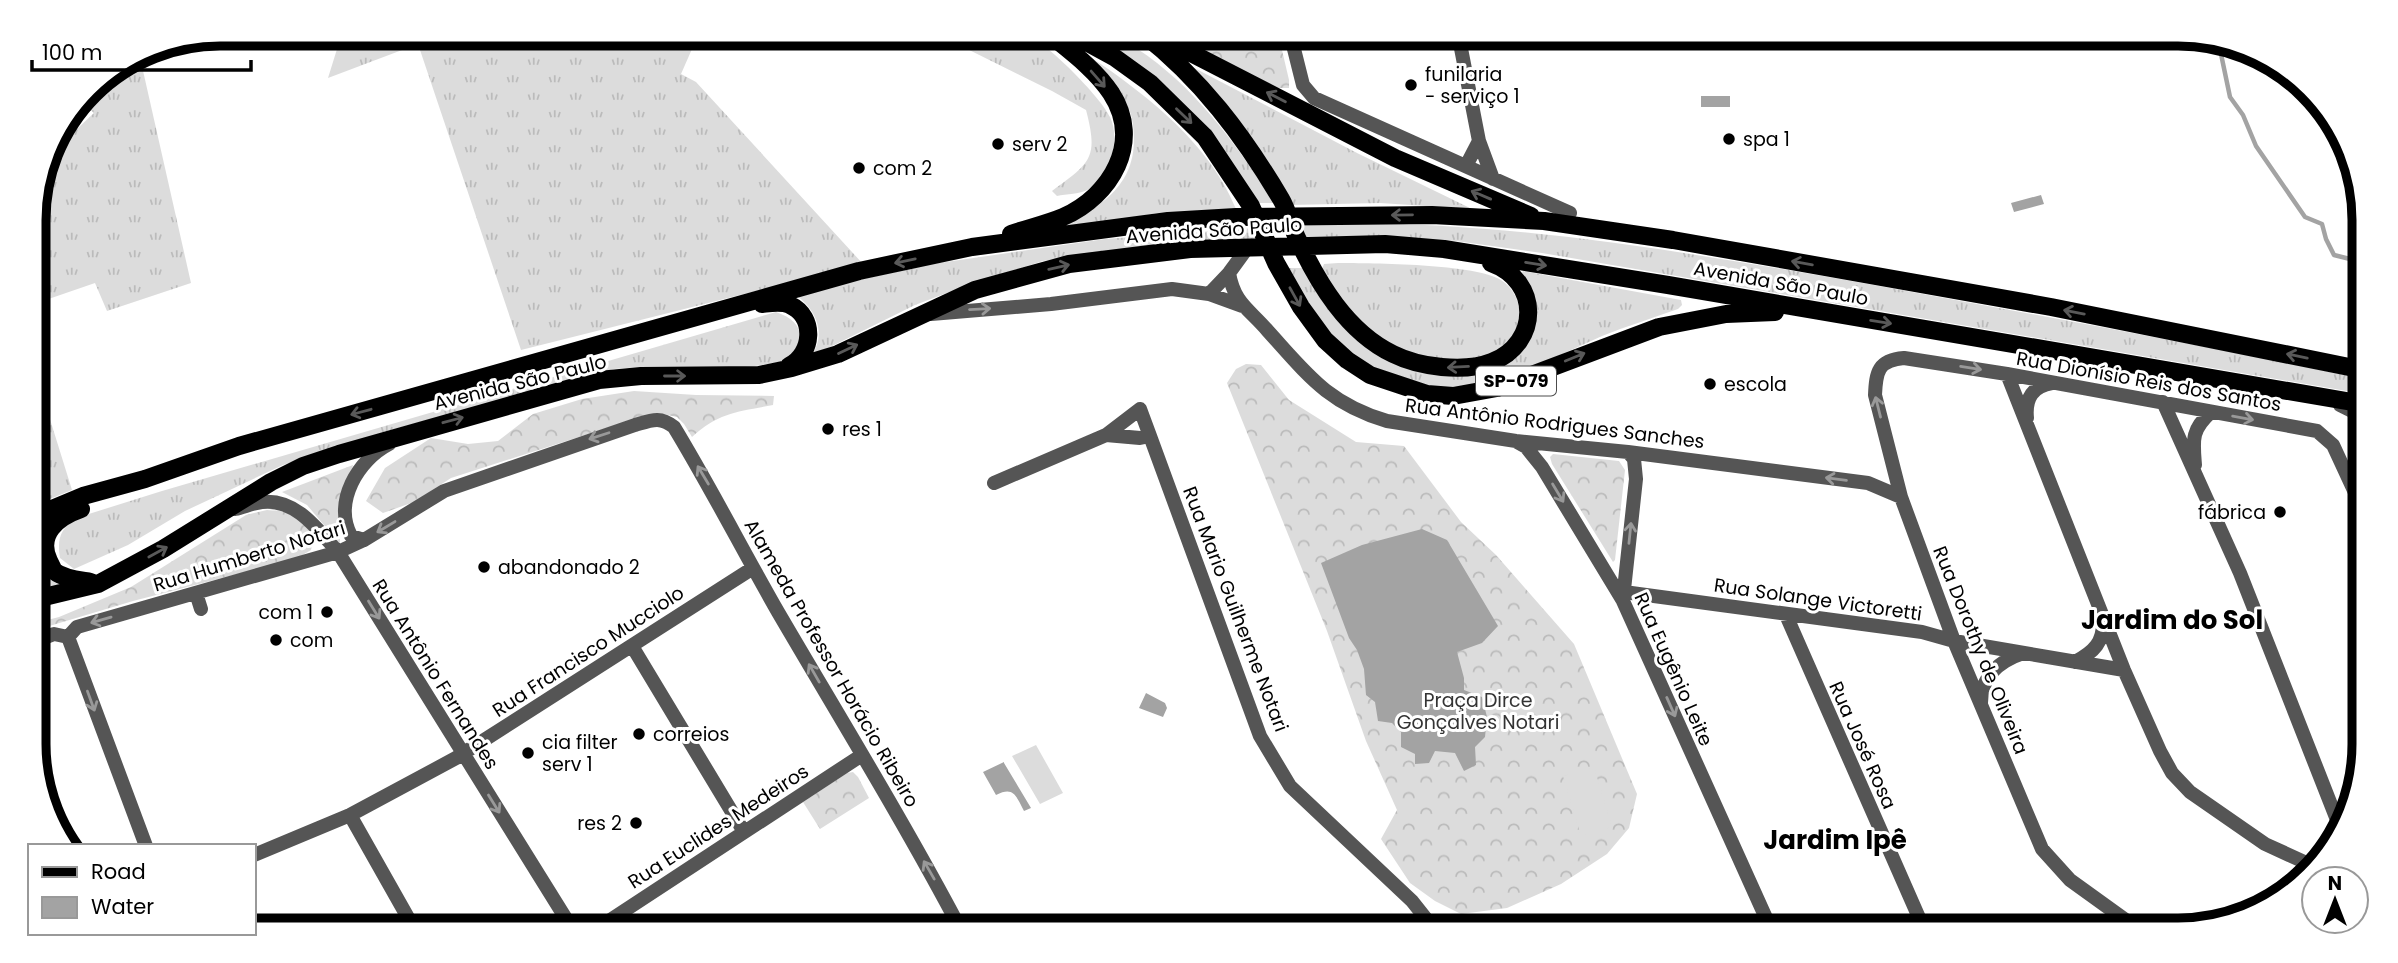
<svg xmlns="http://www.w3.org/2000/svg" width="2398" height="963" font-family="Poppins,sans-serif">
<defs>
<pattern id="grass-tufts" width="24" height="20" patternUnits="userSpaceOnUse" patternTransform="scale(1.75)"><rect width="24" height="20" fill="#dcdcdc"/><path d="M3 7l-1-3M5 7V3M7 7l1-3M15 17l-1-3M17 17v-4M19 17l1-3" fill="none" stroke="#bbb"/></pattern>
<pattern id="forest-crowns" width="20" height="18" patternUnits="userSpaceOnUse" patternTransform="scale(1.75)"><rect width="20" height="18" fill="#dcdcdc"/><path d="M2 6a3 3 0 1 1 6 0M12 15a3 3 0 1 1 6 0" fill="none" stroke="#bbb"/></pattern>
</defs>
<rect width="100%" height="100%" fill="#fff"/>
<!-- grass -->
<path fill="url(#grass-tufts)" d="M342,33H699L681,74L696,82L863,264L521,350L418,44L328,78Z
M935,33C951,33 1016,30 1026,34C1047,43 1100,96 1110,117C1121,140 1110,175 1089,189C1081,194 1066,194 1057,196L1052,191C1090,163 1099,159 1086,110L1052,91Z
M1087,33C1095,33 1107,31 1114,33C1121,35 1130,44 1136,48C1196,87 1236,145 1275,203H1257L1221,147Z
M1066,41C1130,82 1207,136 1236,209L1157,213L1055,231C1094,209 1134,191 1134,139C1134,127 1132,113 1126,103C1111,79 1086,60 1066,41Z
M139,53L191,283L107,311L95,283L34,304V207L47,157L94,113L80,101L97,80Z
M1179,60L1357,153L1472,209L1380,203L1290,205Z
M1354,223C1530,224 1702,255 1874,285C2038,315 2201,345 2364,379V394L1542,253L1456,241L1373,236L1305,237L1303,225Z
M1255,228L1261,240L1098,252L1043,261L976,282L915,305L810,357C828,335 816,308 794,294L932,264L1105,239Z
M1338,263C1372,263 1476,264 1501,280C1528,297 1526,342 1495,353C1454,369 1399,358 1365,329C1347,314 1334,288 1322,269L1324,264Z
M1286,268H1303L1340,324L1356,340L1382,358L1481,371L1505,366L1520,354L1529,341L1533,327L1526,282L1522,273L1523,271L1681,300L1682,305L1678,309C1653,318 1627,326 1602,336C1562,354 1520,375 1477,384C1421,397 1360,369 1324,327C1309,309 1298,287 1286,268Z
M776,312C802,321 807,337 790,359C732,376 673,363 614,369L387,431L283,465L185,511L128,545L74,569L60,558C57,539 60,529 76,518L162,491Z
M35,371L72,490L35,505Z"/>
<!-- forest -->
<path fill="url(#forest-crowns)" d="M1219,33H1278L1289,80V88H1278L1199,50L1193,37Z
M1246,364L1261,365L1289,400L1356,442L1404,446L1461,522L1496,555L1574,644L1637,794L1629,828L1607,854L1561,884L1507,908L1461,914L1435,901L1410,883L1381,839L1397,810L1366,741L1327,631L1227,383L1236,369Z
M634,391L696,395L774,396L773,405C738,412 719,412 692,437L684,424L677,417L663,414L629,421L451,478L414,502L383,513L366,501L385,468L431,438L468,444L498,441L533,414L582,399Z
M1553,454L1619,461L1625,470L1615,560L1613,562L1552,464L1550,457Z
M353,465L340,510V544L307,505L282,492Z
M267,510C274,511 284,510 290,513C306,519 316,535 311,550L296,559L133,601L36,630V623L59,617L131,587L246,515Z
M36,556L47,577L62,587L36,596Z
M853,772L858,777L869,798L820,829L803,802L847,773Z"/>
<!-- pitch -->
<path fill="#dcdcdc" d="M1036,745L1063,793L1040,804L1012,756Z
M1594,767L1612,827L1581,836L1563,776Z"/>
<!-- water -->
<path fill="#a3a3a3" d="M1701,96H1730V107H1701Z
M2041,195L2044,204L2014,212L2011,203Z
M1422,529L1447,540L1498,626L1482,643L1457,652L1464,678V690L1482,697L1487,717L1485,737L1475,747L1476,765L1464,771L1455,753L1435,751L1429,763L1415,764V754L1401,747V732L1392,723L1378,721L1375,702L1366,695L1364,669L1357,650L1349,638L1321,563L1362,545Z
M1146,693L1165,703L1167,708L1163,717L1139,708Z
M1004,762V763L1031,808L1024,811C1016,796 1014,786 996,795L983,772Z"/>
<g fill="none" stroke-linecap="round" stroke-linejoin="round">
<!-- stream -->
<path stroke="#a3a3a3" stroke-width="4.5" d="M2211,39L2221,54L2230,97L2243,115L2256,146L2305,217L2322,224L2326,239L2334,255L2354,260L2363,269"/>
<!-- street -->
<path stroke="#555" stroke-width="14" d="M903,33L906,35
M1290,33L1303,85L1314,98L1570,213
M1458,33L1479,141
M1466,166L1479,141L1493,179
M1229,273C1234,303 1249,309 1267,330C1307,374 1327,403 1387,421L1516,441L1628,452L1868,483L1901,497
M1209,294L1229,273L1248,247
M931,314L1051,304L1172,289L1209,294L1242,306
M2007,374L2124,670L2160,751L2172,773L2190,792L2265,844L2311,865
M2163,402L2240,573L2339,825
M2340,405L2364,417
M2027,418C2025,398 2033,386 2052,383
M1150,436L1140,438L1106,435L1140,409L1150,436L1260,736L1290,786L1412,901L1435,930
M1517,442L1526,447L1542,467L1623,601L1771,929
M2195,465C2193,440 2191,430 2211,412
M994,483L1106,435
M2355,487V476L2364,456
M235,509C244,507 253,503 262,502C296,498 318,530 338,552L573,930
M364,540L351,536C333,502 358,460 389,444
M196,593L201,609
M1619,593L1624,592L1922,632L1954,641L2124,670
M1623,599L1636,479L1634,459L1628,452
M1786,615L1924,929
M68,637L77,627L338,552L364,540L444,491L635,425C652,420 660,416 674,427C711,488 743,551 778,612C840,718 904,822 961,930
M68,637L146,846
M36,641L54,634L68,637
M632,646L744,832
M2075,662C2094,652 2104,642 2103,620
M1981,703C1981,677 1999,661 2023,653
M350,815L415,930
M254,855L350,815L456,758L753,568
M2138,929L2070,880L2042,849L1954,641L1901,497L1875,395C1876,372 1878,360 1904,358L2007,374L2317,431L2333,445L2364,512
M595,930L862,755"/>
<!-- primary -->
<path stroke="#000" stroke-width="18" d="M1070,33L1114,57L1150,83L1205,137L1251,206L1276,263L1301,307L1325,340L1347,360L1370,375L1427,394L1453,396L1497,388L1659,327L1726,314L1775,312
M1142,33C1201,79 1243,135 1281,199C1288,211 1291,225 1297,238C1318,283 1347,332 1393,354C1419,367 1464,373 1492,362C1540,343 1541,281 1491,263
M1156,35L1395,158L1531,216
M1011,234C1028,228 1046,224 1063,217C1111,196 1143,142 1111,93C1095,69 1070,51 1048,33
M762,304C771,303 782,301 790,305C816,317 813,354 789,366
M81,509C58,517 36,534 49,561C50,563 53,569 54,571C64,579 80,580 91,582
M35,516L83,496L145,479L239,446L859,271L972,247L1168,221L1236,217L1432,215L1544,221L1673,240L2051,307L2364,370
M36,599L98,584L163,549L271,482L303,466L339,454L599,380L641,376L759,375L792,368L838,354L975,290L1069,264L1190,249L1385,244L1444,249L1668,285L2364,404"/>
</g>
<!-- one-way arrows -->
<defs><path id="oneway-shaft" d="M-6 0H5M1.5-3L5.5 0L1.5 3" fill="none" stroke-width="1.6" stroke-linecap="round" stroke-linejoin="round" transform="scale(1.75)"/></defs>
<g stroke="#595959">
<use href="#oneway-shaft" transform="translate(1098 79) rotate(49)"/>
<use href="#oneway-shaft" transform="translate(1276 97) rotate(-153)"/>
<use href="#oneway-shaft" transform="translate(1184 116) rotate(44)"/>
<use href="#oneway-shaft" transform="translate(1481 195) rotate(-157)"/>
<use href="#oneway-shaft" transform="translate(1402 215) rotate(179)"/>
<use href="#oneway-shaft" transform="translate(905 261) rotate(168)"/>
<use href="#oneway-shaft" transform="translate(1802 263) rotate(-170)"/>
<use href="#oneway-shaft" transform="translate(1536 264) rotate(9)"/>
<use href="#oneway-shaft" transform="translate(1059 267) rotate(-13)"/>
<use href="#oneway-shaft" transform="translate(1295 297) rotate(61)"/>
<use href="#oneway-shaft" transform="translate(2074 312) rotate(-169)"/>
<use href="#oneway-shaft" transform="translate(1881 322) rotate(9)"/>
<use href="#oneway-shaft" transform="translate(848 349) rotate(-25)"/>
<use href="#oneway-shaft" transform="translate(2297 356) rotate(-168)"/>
<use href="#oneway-shaft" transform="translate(1575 357) rotate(-22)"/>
<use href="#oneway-shaft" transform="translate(1458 367) rotate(177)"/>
<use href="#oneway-shaft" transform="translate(675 376)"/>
<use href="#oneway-shaft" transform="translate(361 412) rotate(165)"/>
<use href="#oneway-shaft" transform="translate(453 420) rotate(-15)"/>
<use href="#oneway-shaft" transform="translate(158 552) rotate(-29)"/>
</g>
<g stroke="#999">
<use href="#oneway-shaft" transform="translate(980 309) rotate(-3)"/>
<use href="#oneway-shaft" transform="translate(1971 368) rotate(9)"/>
<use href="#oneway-shaft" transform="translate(1878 407) rotate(-104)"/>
<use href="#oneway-shaft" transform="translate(2243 418) rotate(10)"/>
<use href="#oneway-shaft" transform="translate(599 436) rotate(162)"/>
<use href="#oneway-shaft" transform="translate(703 475) rotate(-121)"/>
<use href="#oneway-shaft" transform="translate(1836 479) rotate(-173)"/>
<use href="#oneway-shaft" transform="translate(1558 493) rotate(59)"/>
<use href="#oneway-shaft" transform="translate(386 527) rotate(149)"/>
<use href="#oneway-shaft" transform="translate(1630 533) rotate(-84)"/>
<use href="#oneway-shaft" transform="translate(374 610) rotate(58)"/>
<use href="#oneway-shaft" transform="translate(101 620) rotate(164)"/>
<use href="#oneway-shaft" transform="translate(814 673) rotate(-120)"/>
<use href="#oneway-shaft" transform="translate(91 701) rotate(70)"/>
<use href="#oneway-shaft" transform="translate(1671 707) rotate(66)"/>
<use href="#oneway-shaft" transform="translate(494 804) rotate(58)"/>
<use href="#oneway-shaft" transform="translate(929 870) rotate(-120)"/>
</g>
<!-- markers -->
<g fill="#000" stroke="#fff" stroke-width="2.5">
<circle cx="1411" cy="85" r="7"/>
<circle cx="1729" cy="139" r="7"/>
<circle cx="998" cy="144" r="7"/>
<circle cx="859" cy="168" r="7"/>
<circle cx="1710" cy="384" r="7"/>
<circle cx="828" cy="429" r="7"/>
<circle cx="2280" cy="512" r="7"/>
<circle cx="484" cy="567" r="7"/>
<circle cx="327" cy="612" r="7"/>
<circle cx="276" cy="640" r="7"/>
<circle cx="639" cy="734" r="7"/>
<circle cx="528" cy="753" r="7"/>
<circle cx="636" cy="823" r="7"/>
</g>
<g text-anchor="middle" stroke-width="6" stroke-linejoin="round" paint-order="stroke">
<!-- shield labels -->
<rect fill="#fff" stroke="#4c4c4c" stroke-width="2" x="1476" y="366.5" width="80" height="29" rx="5"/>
<g font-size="18" font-weight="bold" fill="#000">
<text x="1516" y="387">SP-079</text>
</g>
<!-- poi labels -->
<g font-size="19" fill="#000" stroke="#fff" text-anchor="start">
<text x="1425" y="81">funilaria<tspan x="1425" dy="22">- serviço 1</tspan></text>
<text x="1743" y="146">spa 1</text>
<text x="1012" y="151">serv 2</text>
<text x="873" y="175">com 2</text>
<text x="1724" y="391">escola</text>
<text x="842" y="436">res 1</text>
<text x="2266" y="519" text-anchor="end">fábrica</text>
<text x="498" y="574">abandonado 2</text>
<text x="313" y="619" text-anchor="end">com 1</text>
<text x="290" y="647">com</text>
<text x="653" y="741">correios</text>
<text x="542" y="749">cia filter<tspan x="542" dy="22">serv 1</tspan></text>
<text x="622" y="830" text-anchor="end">res 2</text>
</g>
<!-- street labels -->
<g font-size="19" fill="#000" stroke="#fff">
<text transform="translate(1214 230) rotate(-4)" y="7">Avenida São Paulo</text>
<text transform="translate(1781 283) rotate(10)" y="7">Avenida São Paulo</text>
<text transform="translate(2149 381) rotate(10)" y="7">Rua Dionísio Reis dos Santos</text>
<text transform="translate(520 382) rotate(-14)" y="7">Avenida São Paulo</text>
<text transform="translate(1555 423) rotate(7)" y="7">Rua Antônio Rodrigues Sanches</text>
<text transform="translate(249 556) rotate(-17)" y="7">Rua Humberto Notari</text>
<text transform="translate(1818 599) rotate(8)" y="7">Rua Solange Victoretti</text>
<text transform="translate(1236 609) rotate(69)" y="7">Rua Mario Guilherme Notari</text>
<text transform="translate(1981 650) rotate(68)" y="7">Rua Dorothy de Oliveira</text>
<text transform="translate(588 651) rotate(-33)" y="7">Rua Francisco Mucciolo</text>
<text transform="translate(832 663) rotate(60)" y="7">Alameda Professor Horácio Ribeiro</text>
<text transform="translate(1674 669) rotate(66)" y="7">Rua Eugênio Leite</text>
<text transform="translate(436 674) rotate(58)" y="7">Rua Antônio Fernandes</text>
<text transform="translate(1863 745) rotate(66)" y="7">Rua José Rosa</text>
<text transform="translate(718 826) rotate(-33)" y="7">Rua Euclides Medeiros</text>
</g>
<!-- park labels -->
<g font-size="19" fill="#333" stroke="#fff">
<text x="1478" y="707">Praça Dirce<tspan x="1478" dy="22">Gonçalves Notari</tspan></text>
</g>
<!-- district labels -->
<g font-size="26" font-weight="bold" fill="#000" stroke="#fff">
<text x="2172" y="629">Jardim do Sol</text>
<text x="1835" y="849">Jardim Ipê</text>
</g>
</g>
<!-- crop -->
<path d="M0 0H2398V963H0ZM220 46H2178A174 174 0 0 1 2352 220V744A174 174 0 0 1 2178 918H220A174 174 0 0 1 46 744V220A174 174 0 0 1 220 46Z" fill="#fff" fill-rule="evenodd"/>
<path fill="none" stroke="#000" stroke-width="9" d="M220 46H2178A174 174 0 0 1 2352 220V744A174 174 0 0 1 2178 918H220A174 174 0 0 1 46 744V220A174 174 0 0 1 220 46Z"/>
<!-- legend -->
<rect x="28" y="844" width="228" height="91" fill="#ffffff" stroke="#999999" stroke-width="2"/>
<rect x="42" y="867" width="35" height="10" fill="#000000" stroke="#999999" stroke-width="2"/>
<text x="91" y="879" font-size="21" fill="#000000">Road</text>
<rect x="42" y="897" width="35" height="21" fill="#a3a3a3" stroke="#999999" stroke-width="2"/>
<text x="91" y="914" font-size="21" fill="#000000">Water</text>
<!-- north arrow -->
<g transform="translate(2335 900)"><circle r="33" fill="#ffffff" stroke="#999999" stroke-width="2"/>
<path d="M0-5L12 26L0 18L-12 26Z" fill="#000000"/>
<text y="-10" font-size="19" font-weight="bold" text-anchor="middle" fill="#000000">N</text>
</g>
<!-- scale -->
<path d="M32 60v10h219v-10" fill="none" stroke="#000000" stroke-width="3.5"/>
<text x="42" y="60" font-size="21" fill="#000000" stroke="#ffffff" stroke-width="5" paint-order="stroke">100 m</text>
</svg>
